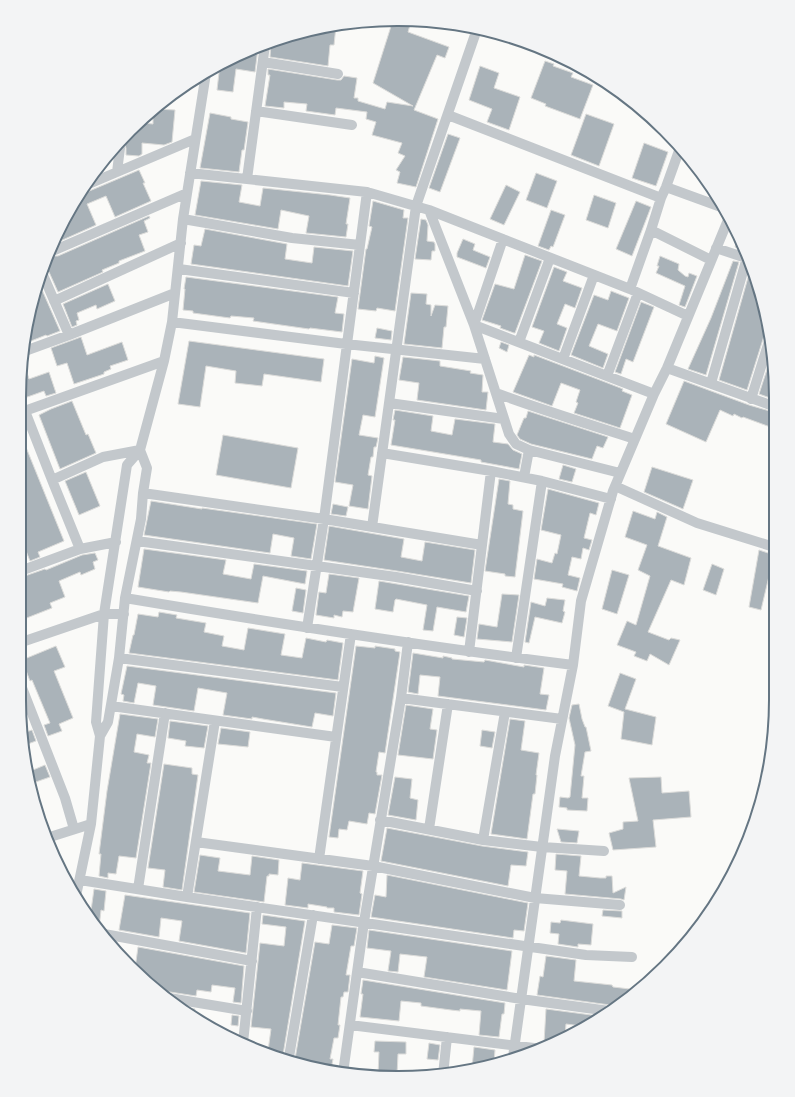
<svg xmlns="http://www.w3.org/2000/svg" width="795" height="1097" font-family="Helvetica,sans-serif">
<rect width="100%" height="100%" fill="#fafaf8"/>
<!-- building -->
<path fill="#aab3b9" stroke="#dcdcda" d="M393,20L410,25L408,32L449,47L445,58L437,55L414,110L438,119L416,187L397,183L400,172L396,170L405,156L398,153L402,143L372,135L376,122L366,119L367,112L336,108L335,115L306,111L307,104L284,102V108L265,106L270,75H268V69L337,80H341L344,76L357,78L354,98H358V101L385,109L387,102L413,106L373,83Z
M336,26L334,45H330L328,66L270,57L271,43L299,32Z
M258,48L255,72L236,69L233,92L217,90L220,64L230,58Z
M545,61L554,64L553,66L573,73L571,77L593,85L580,119L545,106L546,104L531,98Z
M480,66L499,73L494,88L520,97L509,130L487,122L492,109L469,100Z
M156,109L175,110L172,142L164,145L142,143V154L139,156L126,155V148L124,143L143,123L153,124V112Z
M210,113L231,117V119L248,122L244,150H242L239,172L200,168Z
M586,114L614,124L599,166L571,155Z
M448,134L460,138L440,192L429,188Z
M644,143L668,152L656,186L632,178Z
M139,170L145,183H143L151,201L115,217L106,196L87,204L96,225L58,242L81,192H87Z
M536,173L557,181L547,208L526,200Z
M201,181L242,185L239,202L260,206L263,188L330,195L350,198L346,224H348L346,237L306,233L309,216L281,210L278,229L195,215Z
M506,185L520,192L504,225L490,219Z
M594,195L616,203L608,228L586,220Z
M373,201L404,210L403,218H408L395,311L377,308L376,311L358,309L366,249H367L372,227L369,226Z
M636,201L651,207L632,256L616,249Z
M551,210L565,215L553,247L551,246L549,250L538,246Z
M149,216L150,218L144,221L148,232L139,235L145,251L119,261V263L102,270L103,272L58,292L49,272L46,269L52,256H58Z
M421,219L426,220L428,225L427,241L434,242L435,244V251H432L431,260L415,259Z
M205,229L287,244L285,259L312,263L314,247L353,251L348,286L191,264L194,245L201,246Z
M738,237L745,249L743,250L735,247Z
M463,239L475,244L473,250L490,257L486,268L457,257V253Z
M525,255L542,261L515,333H514L500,328L501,326L482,320L495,284L514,289Z
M660,256L679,264L678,270L685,276L688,277L689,273L697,276L685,307L679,305L685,286L656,273L659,266H657Z
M733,261L739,262L706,375L688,369L711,318Z
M554,267L567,272L563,281L582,288L575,308L565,304L557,324L567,328L559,351L539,343L544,331L532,327Z
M751,267L768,332L764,336L747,390L719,380Z
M186,277L338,297L335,313L344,314L342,332L310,328L309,329L253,321L254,318L231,316L230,318L193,313V311L183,310L185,289H184Z
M39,283L60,331L47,336L46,335L26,343L32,300Z
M108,284L115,301L97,309L96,305L77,313L79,320L76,321L77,325L72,327L63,304Z
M611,291L629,298L617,331L598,324L589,346L608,354L603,368L571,355L594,295L608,300Z
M411,293L427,294L426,304L431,305V316L435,305L448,306L446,327H444L442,348L404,344Z
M641,302L654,307L633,362L626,359L621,374L615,372Z
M377,328L392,331L391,340L375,338Z
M81,337L87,355L122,342L128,360L110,366L111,369L104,372V374L74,384L67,363L57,366L51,348Z
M189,341L324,359L321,382L264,374L262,386L235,383L236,371L206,366L200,407L178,404Z
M501,342L509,345L507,352L499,348Z
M773,351V399L759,394Z
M529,355L534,357V355L605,382L623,389L622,391L632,395L620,428L574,413L578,403L576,402L580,390L561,383L552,406L513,392Z
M375,356L384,358L375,417L363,415L359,435L378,438L376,447H374L373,457H371L368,475L372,476L368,509L349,506L353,485L335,482L352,359L374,363Z
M403,357L440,361V366L471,371L470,373L483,375L482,392H488L486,410L417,400L419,383L399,380Z
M24,363L29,379L49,372L56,393L46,396L44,391L19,400Z
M684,381L749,405L773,412V428L743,417L742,418L734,414L733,416L720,410L706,442L666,424Z
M72,401L86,435L88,434L96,453L60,469L39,415L51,409Z
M395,410L433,416L431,431L452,435L455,419L495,424L493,442L508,444L513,450L522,454L519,469L481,462V460L391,445L395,420H393Z
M528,411L608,437L603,448L597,446L592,459L531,444L520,439L517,435L524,418H526Z
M19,430L64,541L38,552L40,557L30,561L19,533Z
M223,435L298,448L291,488L216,475Z
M563,465L576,469L572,482L559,479Z
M652,467L693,480L683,509L644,492Z
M86,472L100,506L79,515L65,481Z
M499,479L510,481L508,504L513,505V509L523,511L515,577L505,576V574L485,571Z
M548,489L599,503L596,515L590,513L584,538L592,540L589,550L583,548L581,559L572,557L568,575L580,578L577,591L562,587L563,584L534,579L537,559L552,563L555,553L557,554L561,535L541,530Z
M151,501L202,509V508L317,524L311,559L291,556L294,538L273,534L270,553L144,535Z
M333,504L348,507L346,516L331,514Z
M633,511L655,519L657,512L667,517L658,546L691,558L684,585L671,580L648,632L669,640L671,638L680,640L669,665L650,654L647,661L634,656L636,652L617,645L627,621L636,625L650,576L638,570L647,545L625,537Z
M329,526L404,539L401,557L422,561L425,542L475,550L471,583L397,571L324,560Z
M144,549L226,560L223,574L251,579L254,564L307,571L305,584L263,576L258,603L181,592L170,591L169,592L138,587Z
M759,550L774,555L761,610L749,607Z
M95,553L98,560L93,562L95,569L81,575L80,572L59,581L65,597L50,603L52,608L19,621V578L45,569L46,570L82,555Z
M712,564L724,569L716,595L703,590Z
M612,570L629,575L617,614L602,609Z
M329,574L359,578L353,612L343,611L342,617L334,615V618L316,615L319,592L326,593Z
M379,581L469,596L466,612L437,607L433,631L423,630L427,605L396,599L395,600L393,612L375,609Z
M296,588L306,590L303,613L292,611Z
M502,594L519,595L512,642L477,639L479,624L497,627Z
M547,598L565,600L563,611L565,612L562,623L535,617L529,643L525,642L531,602L545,606Z
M159,612L177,615L176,618L206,623L204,632L224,636L222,646L244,650L248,628L285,634L281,655L302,658L306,638L326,642L327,640L343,643L338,680L129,653L133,635H134L138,614L158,617Z
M457,617L467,618L464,637L454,635Z
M56,646L65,667L54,671L73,718L59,724L62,731L48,736L44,725L50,723L32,680L30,681L22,660Z
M356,646L375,648V646L395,649V651L400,652L385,753L379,752L376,772H377V775H382L375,814L369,813L367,824L349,821L347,830L339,829L338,838L329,837Z
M413,653L443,658V656L452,658V659L484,662L485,660L524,667V665L544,668L540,694L549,695L546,710L438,696L440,677L420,675L418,694L408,692Z
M127,666L336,693L333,716L315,713L312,727L263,719L252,717V719L223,715L227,693L198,688L194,711L153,705L156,686L138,683L134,703L123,701L124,695L121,694Z
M620,673L636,679L625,709L656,717L652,745L621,739L624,712L608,706Z
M579,704L582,719L585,727H586L591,751L585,752L581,776H584L582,798H588L587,811L567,810V808L559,807L560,797L568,798L570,797L575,745L569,718L572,705Z
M406,705L433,709L430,729L437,730L433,759L398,755Z
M120,714L158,719L155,737L137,734L134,752L149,755L147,763H151L136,858L119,856L116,874L108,873V878L99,876L101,854H99L107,791Z
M510,719L525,721L521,750L539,753L536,775H537L535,794H533L527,839L491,834Z
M170,721L208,726L204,748L185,746L186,741L168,738Z
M221,728L250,732L248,747L218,744Z
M32,730L36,741L25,745L23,733Z
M482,730L495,732L492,748L480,746Z
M164,764L192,768V774L198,775L182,890L163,887L165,870L148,868Z
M45,765L50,777L30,784L28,770H33Z
M395,777L412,779L410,798L418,800L416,820L388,815Z
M661,777L662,793L689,791L691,817L653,820L656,847L613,850L609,833L623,829V822L638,821L629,778Z
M387,828L482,846L528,852L526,866L511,865L508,886L381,861Z
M557,829L579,831L577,843L561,842Z
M556,854L581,856L579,876L600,878H606V876H612L613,893L626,887L624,900L621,899L565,894L567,871L555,870Z
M200,855L220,858L218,871L250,875L252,856L279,860L278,875L269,874V876H267L264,902L194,892Z
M302,863L363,871L360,893L362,894L359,915L334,912V908H327V907L308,904V908L285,905L288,878L300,880Z
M387,875L528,903L524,931L514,930L513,938L371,917L375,895L386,897Z
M94,889L106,891L104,911L101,910L99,928L90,918Z
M125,895L250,913L246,953L179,941L182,921L161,918L159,937L119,930Z
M603,910L622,911V918L602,916Z
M263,915L305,921L283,1055L268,1051L271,1029L251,1027L260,943L284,946L286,927L262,924Z
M561,920L593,924L591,945L578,944V947L558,944L559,934L550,933L551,922L560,923Z
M332,925L357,928L354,946H351L346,975H350L348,992H344L343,997H341L338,1025H340L338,1038H334L330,1059H333L331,1070L295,1059L315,942L329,944Z
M369,930L512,951L507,990L424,977L427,957L400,954L398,972L388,971L391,951L367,948Z
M138,947L244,966L241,1003L233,1002L235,988L212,985L211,992L197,990L196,996L170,992H166L164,995L148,984L135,969Z
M546,956L576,960L574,981L612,985L613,987L638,990L628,1000L614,1008L610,1005L537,995L540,976L543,977Z
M363,980L505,1003L504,1014H502L499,1037L479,1035L481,1011L460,1009V1011L451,1010L421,1006V1003L401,1001L399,1021L360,1017L363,994H361Z
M182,1007L195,1009L194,1015Z
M546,1009L599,1016L582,1026L566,1024L565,1036L552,1044L544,1043Z
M232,1015L239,1016L238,1026L231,1025Z
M375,1041L406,1042V1054H398L397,1075H378L379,1052H374Z
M429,1043L440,1045L438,1060L427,1059Z
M474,1047L495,1050L494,1062L472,1068Z"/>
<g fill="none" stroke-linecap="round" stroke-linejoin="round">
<!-- street -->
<path stroke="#c3c8cc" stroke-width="10" d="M263,62L338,74
M256,111L352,125
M448,115L661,198
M680,148L666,187L661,198L651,230L630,289L688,316
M117,172L120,148
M190,173L367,192L429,210L630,289
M247,179L265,45
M84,186L195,139
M666,187L721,207
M429,210L474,325L509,434L516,444L529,450L620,473
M183,219L292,238L360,245
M651,230L711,260
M503,239L474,325L654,394
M716,248L749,259
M55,250L187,193
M179,269L354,293
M54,301L181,243
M172,322L346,344L485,359
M69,335L175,293
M519,342L550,258
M25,351L69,335L43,275
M563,359L594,275
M667,368L773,406
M607,376L638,293
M711,383L748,254
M496,393C542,410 588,424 635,439
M751,399L770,338
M389,403L504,419
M25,411L52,480L80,549
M19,413L164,361
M382,453L491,471L542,481L611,499
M524,477L529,450
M52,480L103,457L140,450
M615,486L697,523L774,547
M143,493L324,519L482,545
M372,527L416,206L477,29
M137,541L396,577L477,591
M23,570L80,549L116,542
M19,572L23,570L19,560
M125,598C274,623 423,646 573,665
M307,628L324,519L367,192
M19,643L104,614H124
M469,652L491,471
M119,658L343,687
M516,658L542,481
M19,680L65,798L74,829
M401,698L562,719
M111,706L336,737
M100,736L96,722L104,614L127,465L140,450L164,361L172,322L183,219L206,73
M380,820L483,840L542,847L604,851
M429,829L448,704
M50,837L91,824
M483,840L505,712
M196,842L373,866L535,898L620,905
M319,859L351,634
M80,880L187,897L586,955L632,957
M138,889L165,713
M76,896L91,824L100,736L108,722L119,658L125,598L141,519L143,493L147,468L140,450
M187,897L215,721
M104,934L252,961
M357,972L521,999L609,1011
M169,998L247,1011
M350,1025L542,1049
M243,1043L257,907
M289,1057L313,915
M513,1057L555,756L573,665L581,601L613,491L654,394L667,368L728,220
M343,1073L364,922L401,698L408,642
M443,1075L447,1037"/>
</g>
<!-- crop -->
<path d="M0 0H795V1097H0ZM397 26H398A371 371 0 0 1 769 397V700A371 371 0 0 1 398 1071H397A371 371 0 0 1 26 700V397A371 371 0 0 1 397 26Z" fill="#f3f4f5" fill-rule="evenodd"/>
<path fill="none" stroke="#657683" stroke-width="2" d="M397 26H398A371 371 0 0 1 769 397V700A371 371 0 0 1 398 1071H397A371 371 0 0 1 26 700V397A371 371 0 0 1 397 26Z"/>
</svg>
